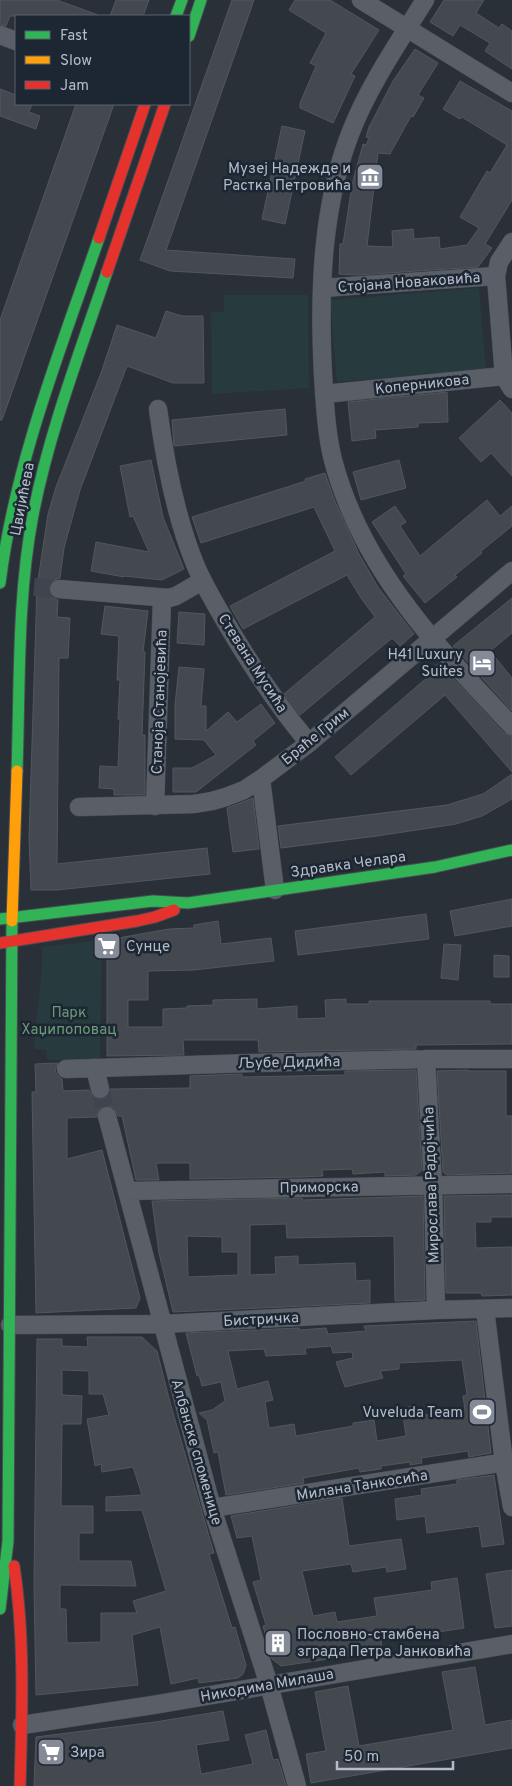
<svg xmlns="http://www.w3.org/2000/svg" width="512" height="1786" font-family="Overpass,sans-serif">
<rect width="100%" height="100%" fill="#2a3038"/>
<!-- green -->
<path fill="#273a3e" d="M479,288L486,370L337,382L330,300Z
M224,295H308L309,388L212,394L211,312H224Z
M102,940L100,1060H47L46,1050L35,1049L34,1044L42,966V947Z"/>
<!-- building -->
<path fill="#444950" stroke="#52575f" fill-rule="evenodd" d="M0,0H57L98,15V16H10L6,26L0,25Z
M116,0H149L143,16H110Z
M232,0H254L166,250L295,259L293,278L170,271L140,260Z
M295,0H330L379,30L351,74L355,76L333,123L300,108V103L316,66L310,63L326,33L289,10Z
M444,0H484L476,13L499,28L502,24L512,31V69L485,51L490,43L460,25L453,36L430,22Z
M415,49L438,63L418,95L424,98L413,117L411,116L390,154L378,153L367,246L393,247L392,231L413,229L414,239L439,237L440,249L467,245L479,228L460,217L487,171L490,173L507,145L462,117L460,119L443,109L460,81L512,111V200L485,244L492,248L478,267L357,275L339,274L340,244H343L352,185L363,144L366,145L369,138L366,137L369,127L393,81Z
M0,89L16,95V104H32L29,112L40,116L36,129L0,116Z
M76,104H114L2,420H0V320Z
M282,126L305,131L285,224L262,219Z
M166,311L182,316H203L204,383H173L127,366L80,490L64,548L60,578L54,580L49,588L50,594L53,598L58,600L57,617L70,618L68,658H59L57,864L207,848L210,874L57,890H31L29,839L37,587L48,514L56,487L101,373L117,325L156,338Z
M447,392L448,422L418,423V427L375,430L376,438L352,441L348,402Z
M500,400L512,413V476L491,453L481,462L459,438Z
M285,409L287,435L174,446L172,420Z
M151,460L163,517L184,569L162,580L124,576V577L91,571L96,542L149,552L133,516L130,517L120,466Z
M399,460L406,488L361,500L353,472Z
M325,473L334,499L359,554L378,587L414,634L400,646L392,638L300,715L284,694L375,617L361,598L347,575L243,629L230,606L335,551L314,507L201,543L192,517L306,481L305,479Z
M487,500L500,516L512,506V526L480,552L482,553L455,575L457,577L425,603L403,576L406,574L372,522L395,506L406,522L400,526L420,556Z
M512,598V633L490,651L512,678V711L453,646Z
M105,606L148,611L143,652H145L142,735H145V795H114V789L99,788L100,766L118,767L120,719H118L120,680H117L119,636L101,634Z
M179,612L205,614L204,645L177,643Z
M439,663L504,733L512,736V772L445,695L351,775L335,757L429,676L427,673Z
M179,667L204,669L201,706H206V731L228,712L237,722L261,704L275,723L253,741L256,745L196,792H173V768H192L216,755L204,740L175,739V705Z
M512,774V799L482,816L456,824L377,836L281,848L278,826L447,805L483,794Z
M253,798L259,849L233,852L227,808Z
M512,899V926L455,936L450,911Z
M426,914L429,939L298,955L295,931Z
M218,921L221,944L271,938L274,961L194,970L148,971V1000H128V1027H163V1009L187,1008V1006L213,1005V1000L257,999V1009L297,1006V1019L326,1018L325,1000L346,999V1004H369V1001H490V1004H512V1044L416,1045V1049L259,1052L258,1040H183L184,1055L107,1056V940L169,929L194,928V925Z
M444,944L461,945L458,980L441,978Z
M494,955L509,956V977H494Z
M58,1063L55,1070L57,1075L62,1079L63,1091L89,1090L93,1097L102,1099L108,1096L110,1089L190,1088V1076L242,1074V1077L345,1075V1071L416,1070L422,1170L416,1175L385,1176V1172L353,1174L352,1169L322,1170L323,1176L302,1177L190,1179V1163H156L159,1180H136L122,1116H118L114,1108L109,1106H104L99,1109L97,1117L67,1118V1159L102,1150L140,1298L136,1308L36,1313L32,1092H36L35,1064Z
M468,1070V1071H506V1116H512V1173L447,1175L443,1172L437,1071Z
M512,1195V1217H491V1222H475L476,1248L512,1247V1295L482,1296L481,1293H446L444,1196Z
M423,1196L425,1300L395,1301L394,1236L287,1238L286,1224L250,1225V1275L276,1274L275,1257L298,1256V1265L355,1263L356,1281L370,1280V1303L173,1312L159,1253L152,1201L302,1198L303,1200ZM187,1236L222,1237V1252H238V1275L188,1277Z
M476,1321L491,1453L469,1457L468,1451L421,1458L422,1463L410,1465V1462L381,1466V1469L360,1472L359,1468L303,1478L304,1483L226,1495L218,1452L214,1453L207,1420L199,1413L212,1410L225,1401L221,1382L202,1386L199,1375L197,1376L186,1333L299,1328L300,1330L326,1328L328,1334L366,1331L364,1326ZM331,1346L333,1353L352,1352L353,1358L336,1362L345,1387L383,1378L380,1371L399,1369V1363L462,1360L467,1395L463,1396L465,1410L415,1416L414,1406L402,1408L406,1436L377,1441L374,1420L353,1423V1426L296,1436L294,1424L269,1428L265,1402L273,1400L268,1381L237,1389L228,1351L264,1349L266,1356L306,1354L305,1348Z
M87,1337H142L157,1351L171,1406L214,1553L209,1554L232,1628L235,1627L246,1665L243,1674L238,1678L199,1683L198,1678L171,1684L160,1627L132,1635L138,1685L36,1695L34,1585L37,1339H62V1346L88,1347ZM62,1370L89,1371V1394H103L109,1415L87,1419L95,1466L101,1464L102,1472L133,1467L142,1495L106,1497V1511L142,1510L166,1591L133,1601L137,1613H101V1642L67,1643L66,1609H60V1585L136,1586L131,1561H79V1533H93V1506H61L62,1424H81L82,1396L62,1395Z
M494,1475L504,1544L482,1547L479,1526L427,1533L425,1516L397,1520L395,1499L422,1495L421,1489L457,1484V1480Z
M342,1498L349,1546L401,1539L406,1569L387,1572L386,1567L353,1572L351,1564L302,1571L313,1616L335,1612L337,1622L377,1616L374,1598L432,1590L431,1582L457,1578L464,1628L381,1641L382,1651L281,1666L272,1659L263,1626L266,1625L253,1582L261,1580L252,1536L237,1538L231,1516Z
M512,1570V1626L495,1628L486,1574Z
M475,1667L485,1725L512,1720V1748L311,1783L306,1754L326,1751L315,1692L348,1686L359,1746L453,1730L442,1672Z
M223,1711L229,1740L196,1745L201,1774L253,1764L245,1735L266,1730L273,1760L278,1759L286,1786H34L36,1737L155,1722Z"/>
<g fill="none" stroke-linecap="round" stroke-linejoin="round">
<!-- street-tunnel -->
<path stroke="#3f454e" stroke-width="18" stroke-dasharray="18 9" stroke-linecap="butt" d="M34,587L59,589
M100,1089L107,1116"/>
<defs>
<path id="street" d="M361,0L512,93
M425,0C398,43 368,87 350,134C321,209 319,296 323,375C325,403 326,432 333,460C340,487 351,514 364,539C401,610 457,668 512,726
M0,35L16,41
M512,242L499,262L496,276L504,376L512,389
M322,288L496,276
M324,394L504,376
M158,409C165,462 175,515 195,564C203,584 215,603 225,621C250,664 277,705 309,743
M59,589L169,598L176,596L202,581
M261,779L275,890
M155,806L162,599
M79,807L194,804L212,801L226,797L244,790L261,779L309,743L512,571
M426,1059L433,1185L436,1310
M95,1068L100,1089
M66,1069L252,1063L426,1059H512
M107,1116L212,1508L269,1685L297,1786
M127,1191L512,1184
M485,1309L504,1463L512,1507
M10,1325L162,1324L436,1310L512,1308
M212,1508L512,1461
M22,1725L153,1705L512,1644"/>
<path id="fast" d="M176,16L182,0
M189,36L201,0
M0,583C15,463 60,351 99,238
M17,771C20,686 17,598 33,515C49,432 80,352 107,272
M0,919L153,901L188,903L435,867L512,850
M0,1609L8,1541L12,921"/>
<path id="slow" d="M12,921L17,771"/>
<path id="jam" d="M99,238L145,104
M107,272L165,104
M0,943L137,921L155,917L174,910
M14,1566C25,1638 22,1713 20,1786"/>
</defs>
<!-- street casing -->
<use href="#street" stroke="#484c53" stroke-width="19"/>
<!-- fast casing -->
<use href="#fast" stroke="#484c53" stroke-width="13"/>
<!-- slow casing -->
<use href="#slow" stroke="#484c53" stroke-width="13"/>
<!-- jam casing -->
<use href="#jam" stroke="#484c53" stroke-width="13"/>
<!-- street -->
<use href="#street" stroke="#5a5e66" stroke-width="18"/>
<!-- fast -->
<use href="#fast" stroke="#30b455" stroke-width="11"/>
<!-- slow -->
<use href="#slow" stroke="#ff9f0a" stroke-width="11"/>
<!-- jam -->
<use href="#jam" stroke="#e5322d" stroke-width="11"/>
</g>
<!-- icons -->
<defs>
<symbol id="museum-square" viewBox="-11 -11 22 22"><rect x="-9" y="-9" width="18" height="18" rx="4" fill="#848b96" stroke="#1d2633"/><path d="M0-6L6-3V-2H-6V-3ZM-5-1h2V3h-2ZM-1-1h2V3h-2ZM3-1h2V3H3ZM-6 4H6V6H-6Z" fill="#fff"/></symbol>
<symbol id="hotel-square" viewBox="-11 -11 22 22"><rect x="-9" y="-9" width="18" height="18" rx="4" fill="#848b96" stroke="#1d2633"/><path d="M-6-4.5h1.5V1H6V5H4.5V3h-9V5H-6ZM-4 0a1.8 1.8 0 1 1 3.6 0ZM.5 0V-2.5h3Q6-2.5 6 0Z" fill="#fff"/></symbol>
<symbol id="supermarket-square" viewBox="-11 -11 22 22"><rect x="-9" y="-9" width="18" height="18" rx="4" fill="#848b96" stroke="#1d2633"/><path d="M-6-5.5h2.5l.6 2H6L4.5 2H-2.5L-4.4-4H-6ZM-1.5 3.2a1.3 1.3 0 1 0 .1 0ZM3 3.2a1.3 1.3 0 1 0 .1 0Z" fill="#fff"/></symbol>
<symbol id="stadium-square" viewBox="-11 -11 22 22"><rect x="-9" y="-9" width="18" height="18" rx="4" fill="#848b96" stroke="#1d2633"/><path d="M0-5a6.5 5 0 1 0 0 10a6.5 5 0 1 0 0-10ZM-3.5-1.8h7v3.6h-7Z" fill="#fff"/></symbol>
<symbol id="building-square" viewBox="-11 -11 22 22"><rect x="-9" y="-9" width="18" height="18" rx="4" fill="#848b96" stroke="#1d2633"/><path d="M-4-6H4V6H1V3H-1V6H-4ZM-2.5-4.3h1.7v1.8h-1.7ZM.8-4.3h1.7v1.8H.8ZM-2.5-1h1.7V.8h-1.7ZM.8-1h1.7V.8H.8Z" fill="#fff"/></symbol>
</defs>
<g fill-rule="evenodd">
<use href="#museum-square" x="354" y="161" width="32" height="32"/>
<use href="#hotel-square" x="466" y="647" width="32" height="32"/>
<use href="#supermarket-square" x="91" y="930" width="32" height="32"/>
<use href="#stadium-square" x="466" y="1396" width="32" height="32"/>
<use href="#building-square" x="262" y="1627" width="32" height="32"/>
<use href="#supermarket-square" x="35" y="1736" width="32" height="32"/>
</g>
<g text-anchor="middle" stroke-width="5" stroke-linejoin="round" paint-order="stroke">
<!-- poi labels -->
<g font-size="15" fill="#b4bcc9" stroke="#1d2633" text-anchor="end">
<text x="351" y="173">Музеј Надежде и<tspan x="351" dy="17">Растка Петровића</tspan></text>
<text x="463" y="659">H41 Luxury<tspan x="463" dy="17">Suites</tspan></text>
<text x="126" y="951" text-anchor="start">Сунце</text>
<text x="463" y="1417">Vuveluda Team</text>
<text x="297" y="1639" text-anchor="start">Пословно-стамбена<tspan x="297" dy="17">зграда Петра Јанковића</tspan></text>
<text x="70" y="1757" text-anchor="start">Зира</text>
</g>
<!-- street labels -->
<g font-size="15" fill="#b4bcc9" stroke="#1d2633">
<text transform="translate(409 282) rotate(-4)" y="5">Стојана Новаковића</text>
<text transform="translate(422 384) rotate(-6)" y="5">Коперникова</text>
<text transform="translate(22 499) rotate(-79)" y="5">Цвијићева</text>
<text transform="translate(253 663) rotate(57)" y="5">Стевана Мусића</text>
<text transform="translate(159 702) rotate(-88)" y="5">Станоја Станојевића</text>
<text transform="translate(315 736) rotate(-39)" y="5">Браће Грим</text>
<text transform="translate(348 864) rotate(-8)" y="5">Здравка Челара</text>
<text transform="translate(289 1062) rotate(-1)" y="5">Љубе Дидића</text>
<text transform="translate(431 1185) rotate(-92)" y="5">Мирослава Радојчића</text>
<text transform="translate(319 1187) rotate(-1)" y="5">Приморска</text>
<text transform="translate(261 1319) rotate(-3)" y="5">Бистричка</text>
<text transform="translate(197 1452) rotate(74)" y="5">Албанске споменице</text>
<text transform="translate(362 1485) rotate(-9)" y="5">Милана Танкосића</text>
<text transform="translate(267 1685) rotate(-10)" y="5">Никодима Милаша</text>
</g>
<!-- park labels -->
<g font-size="15" fill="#6b9a76" stroke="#1d2633">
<text x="69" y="1017">Парк<tspan x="69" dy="17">Хаџипоповац</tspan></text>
</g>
</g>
<!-- legend -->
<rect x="15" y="15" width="175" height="90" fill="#1d2633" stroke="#59626f"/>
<rect x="25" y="31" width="25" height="8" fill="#30b455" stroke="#59626f"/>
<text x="60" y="40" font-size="15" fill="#b4bcc9">Fast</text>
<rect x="25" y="56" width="25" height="8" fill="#ff9f0a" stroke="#59626f"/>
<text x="60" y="65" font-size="15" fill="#b4bcc9">Slow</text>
<rect x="25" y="81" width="25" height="8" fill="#e5322d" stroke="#59626f"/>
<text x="60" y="90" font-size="15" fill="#b4bcc9">Jam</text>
<!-- scale -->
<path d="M337 1761v8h116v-8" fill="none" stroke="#b4bcc9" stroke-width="2.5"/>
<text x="344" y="1761" font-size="15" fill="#b4bcc9" stroke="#1d2633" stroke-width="4" paint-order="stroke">50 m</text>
</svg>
